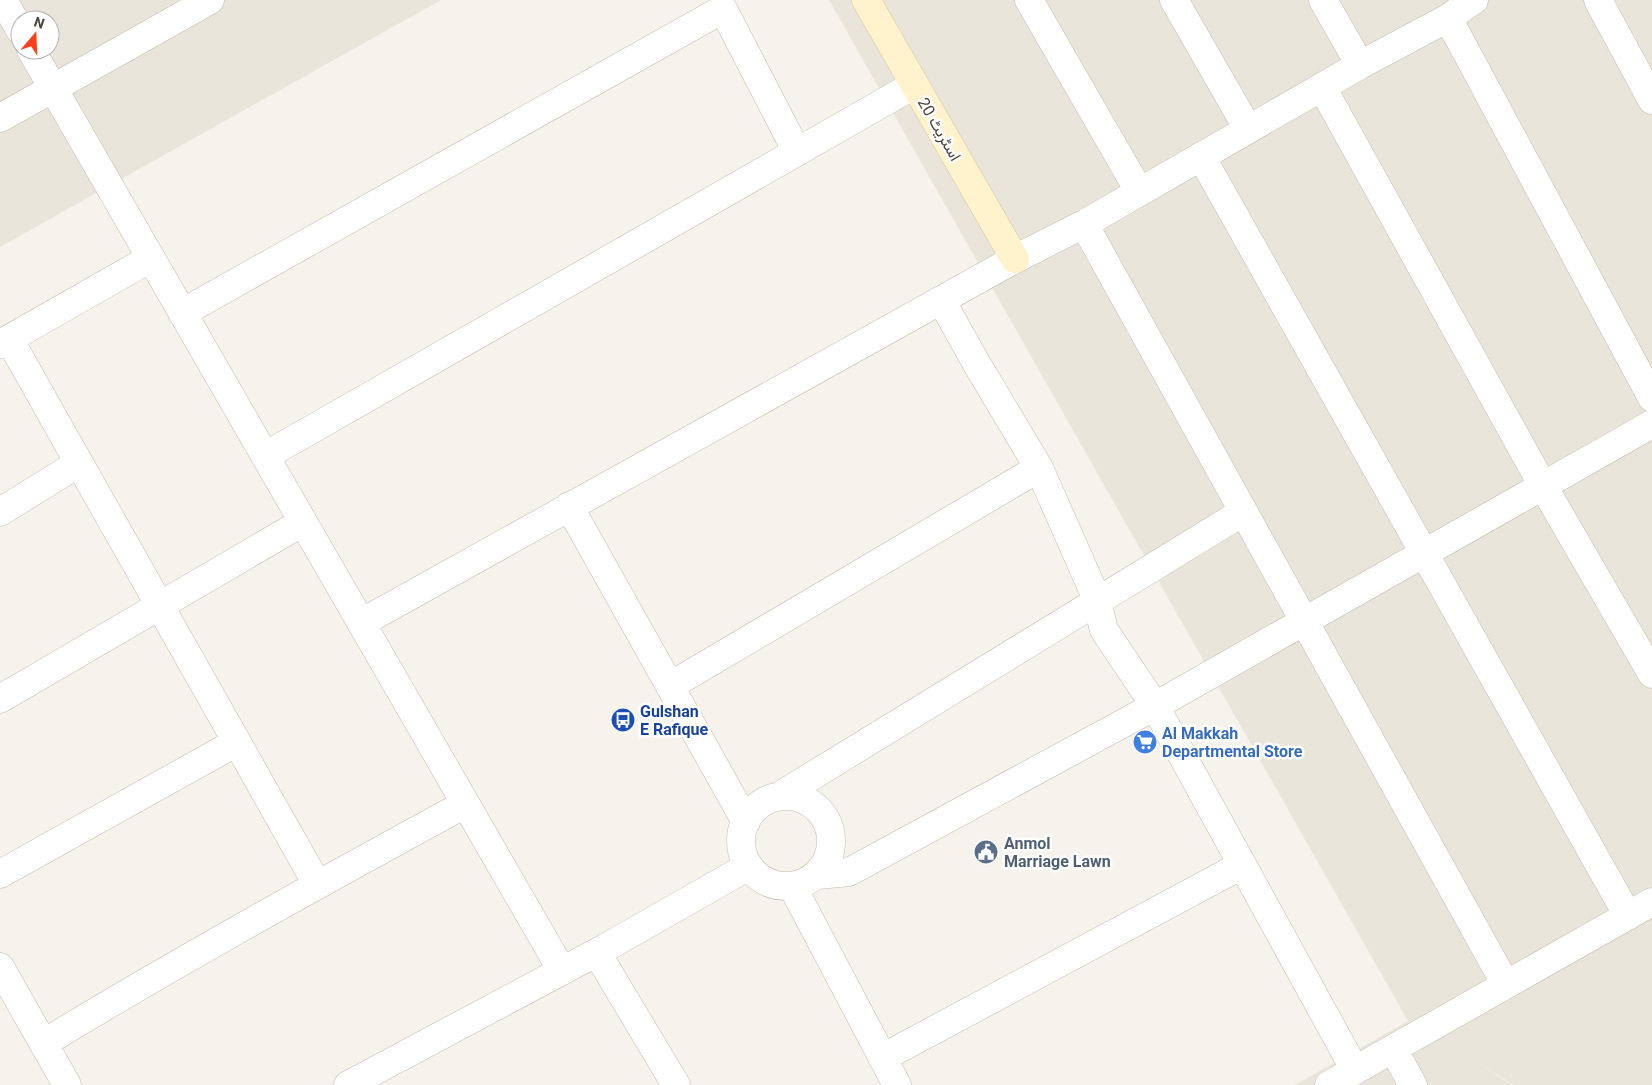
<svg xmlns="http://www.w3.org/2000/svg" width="1652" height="1085" font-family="Roboto,Vazirmatn,sans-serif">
<rect width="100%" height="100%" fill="#f6f3ec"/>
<!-- residential -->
<path fill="#eae5da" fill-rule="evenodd" d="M0,0H441L0,247ZM20,20H50V50H20Z
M829,0H1652V1085H1514L1476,1062L1512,1085H1295L1408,1021Z"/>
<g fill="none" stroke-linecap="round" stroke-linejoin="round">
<defs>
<path id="street" d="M3,0L20,30
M1029,0L1139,191
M1174,0L1248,129
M1323,0L1360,65
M1598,0L1652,100
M1448,18L1652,398
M31,50L562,971
M1322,87L1543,486L1652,674
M0,118L210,0
M1201,156L1628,916
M1084,224L1506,985
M941,300L978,366L1039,468L1096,597L1104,630L1155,706L1355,1070
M182,313L723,9L797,152
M9,339L317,884
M0,344L151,258
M265,456L914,85
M569,506L746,822
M0,512L79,463
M361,623L1015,259L1084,224L1360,65L1448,18L1474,0
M670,686L1039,468
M0,699L303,522
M781,795L1243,512
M741 841a45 45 0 1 1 90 0a45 45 0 1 1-90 0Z
M0,874L237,742
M818,875L849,872L1155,706L1652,424
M792,886L897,1085
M597,953L676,1085
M0,967L67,1085
M44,1043C182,959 324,881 465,804
M1393,1049L1413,1085
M882,1058L1242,865
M348,1085L605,948L749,866
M1329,1085L1652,902"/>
<path id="secondary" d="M866,0L1015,259"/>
</defs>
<!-- street casing -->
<use href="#street" stroke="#c2bbae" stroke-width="29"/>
<!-- secondary casing -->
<use href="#secondary" stroke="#d6c79b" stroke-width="29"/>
<!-- street -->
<use href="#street" stroke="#fff" stroke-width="28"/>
<!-- secondary -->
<use href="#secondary" stroke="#fff3cd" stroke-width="28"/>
</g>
<!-- icons -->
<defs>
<symbol id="bus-disc" viewBox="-11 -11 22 22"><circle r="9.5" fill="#1a4fb4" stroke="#fff"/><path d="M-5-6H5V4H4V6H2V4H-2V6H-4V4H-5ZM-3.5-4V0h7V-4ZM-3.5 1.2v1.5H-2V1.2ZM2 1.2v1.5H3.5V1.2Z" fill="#fff"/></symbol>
<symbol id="supermarket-disc" viewBox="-11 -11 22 22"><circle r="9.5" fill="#3f7fe0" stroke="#fff"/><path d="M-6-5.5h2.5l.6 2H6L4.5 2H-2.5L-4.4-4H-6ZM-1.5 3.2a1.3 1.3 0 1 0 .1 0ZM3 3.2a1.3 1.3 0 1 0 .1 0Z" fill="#fff"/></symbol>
<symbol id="civic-disc" viewBox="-11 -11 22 22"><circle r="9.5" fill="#5c6f8a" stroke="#fff"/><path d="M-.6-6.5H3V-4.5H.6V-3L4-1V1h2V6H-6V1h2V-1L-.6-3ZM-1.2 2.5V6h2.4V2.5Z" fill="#fff"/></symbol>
</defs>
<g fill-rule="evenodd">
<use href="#bus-disc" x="609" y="706" width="28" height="28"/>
<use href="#supermarket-disc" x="1131" y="728" width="28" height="28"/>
<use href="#civic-disc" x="972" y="838" width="28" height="28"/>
</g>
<g text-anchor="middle" stroke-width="5" stroke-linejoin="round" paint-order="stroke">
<!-- street labels -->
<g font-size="16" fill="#4b4439" stroke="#fff">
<text transform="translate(940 129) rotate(60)" y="6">اسٹریٹ 20</text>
</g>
<!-- transit labels -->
<g font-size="16" font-weight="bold" fill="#164399" stroke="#fff" text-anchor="start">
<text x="640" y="717">Gulshan<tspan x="640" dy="18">E Rafique</tspan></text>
</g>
<!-- shop labels -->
<g font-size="16" font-weight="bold" fill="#366cbe" stroke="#fff" text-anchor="start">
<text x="1162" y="739">Al Makkah<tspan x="1162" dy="18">Departmental Store</tspan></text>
</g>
<!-- service labels -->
<g font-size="16" font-weight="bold" fill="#4e5e75" stroke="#fff" text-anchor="start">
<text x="1004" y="849">Anmol<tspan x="1004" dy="18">Marriage Lawn</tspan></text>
</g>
</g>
<!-- north arrow -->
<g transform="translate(35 35) rotate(19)"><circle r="24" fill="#ffffff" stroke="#b7b4b0"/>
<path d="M0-4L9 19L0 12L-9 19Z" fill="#fc3f1d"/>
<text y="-8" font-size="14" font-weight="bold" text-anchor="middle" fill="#4b4439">N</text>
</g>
</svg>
